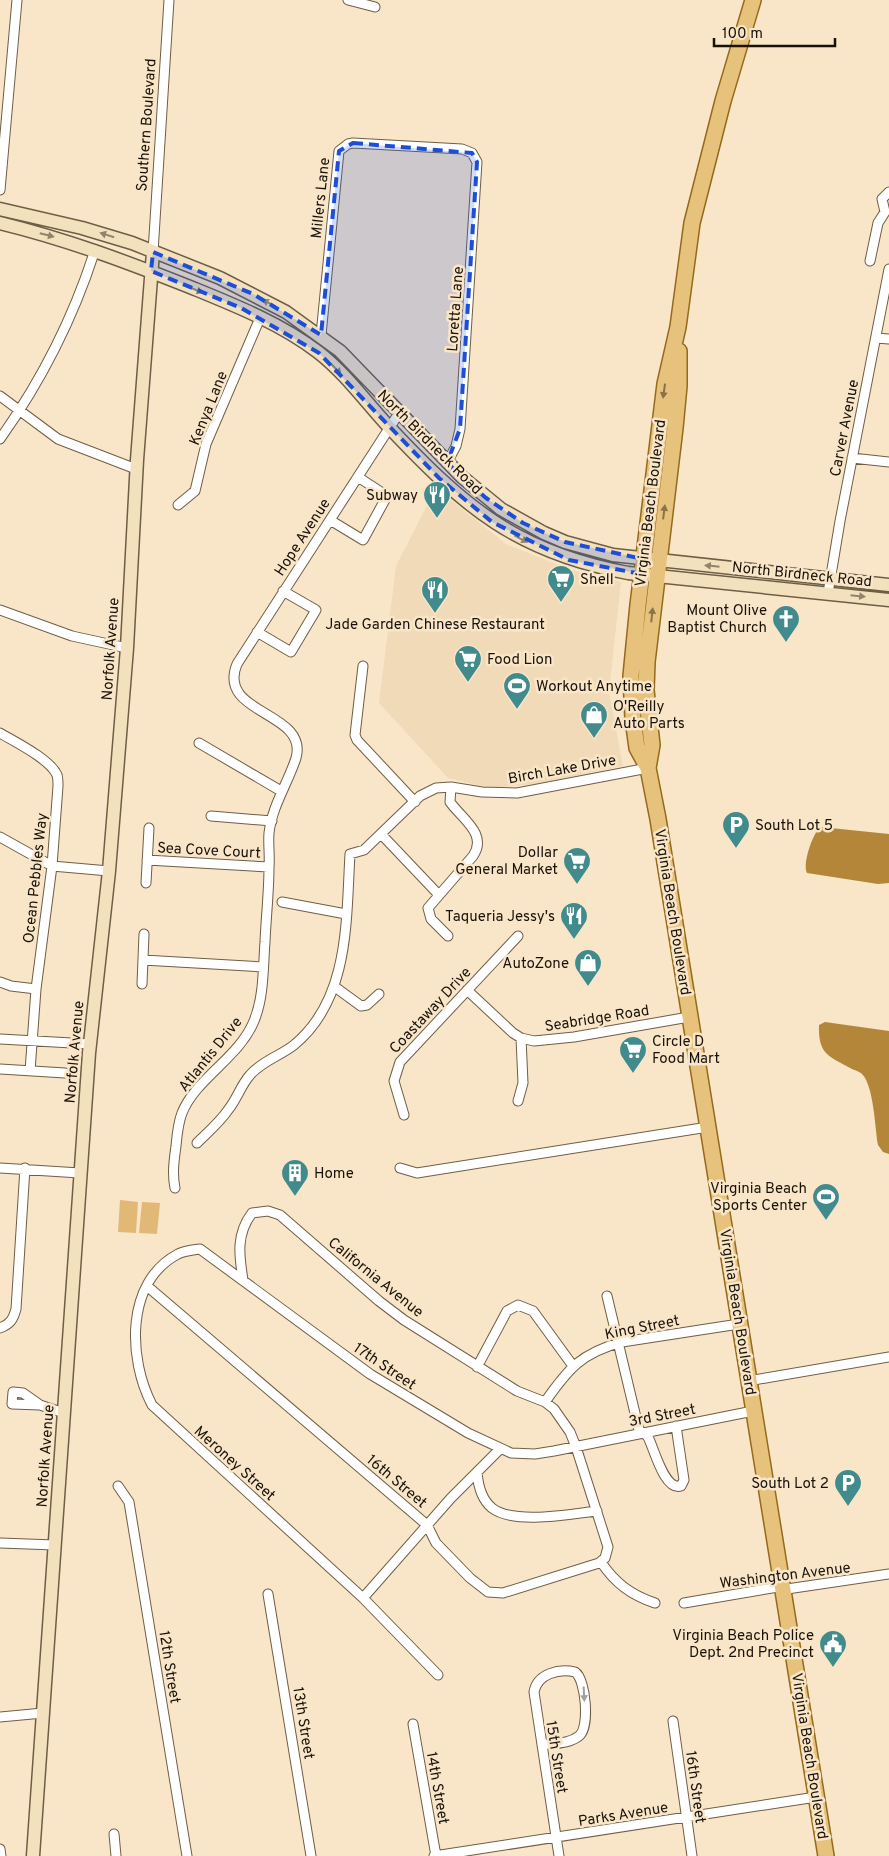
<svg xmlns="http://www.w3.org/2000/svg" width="889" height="1856" font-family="Overpass,sans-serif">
<rect width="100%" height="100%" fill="#f9e6c9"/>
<!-- built -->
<path fill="#f1dab7" d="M436,488L506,544L568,569L621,582L609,692L623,766L535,784L490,788L448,778L379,703L396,566Z"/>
<!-- green -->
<path fill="#e2b877" d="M120,1200L138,1202L136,1233L118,1232Z
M142,1202L160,1203L157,1234L139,1233Z"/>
<!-- water -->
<path fill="#b3863a" d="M821,827L889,834V883L878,884L807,873C802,865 813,831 821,827Z
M825,1022L889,1031V1154L883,1152L878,1145C875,1129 874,1086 862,1074C860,1072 855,1070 852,1069C828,1056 818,1054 819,1025Z"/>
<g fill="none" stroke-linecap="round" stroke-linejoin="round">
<defs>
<path id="street" d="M348,0L375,7
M0,190L17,0
M885,212L882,199L889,192
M153,252L169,0
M870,261L878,223L885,212
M321,335L339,151L348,144L353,143L462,149L472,153L477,162L460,429L456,446L447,463
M876,338L889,339
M0,396L58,439L136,469
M0,439C42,380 73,319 95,250
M852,458L889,462
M178,505L195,491L206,444L260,318
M330,520L363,540L387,496L358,477
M828,593L840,521L889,269
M0,610L72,636L127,648
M257,632L291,652L316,610L283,591
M363,666L355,735L357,740L415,802
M0,733C15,742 50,759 57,775C58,778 58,783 58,786L52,866L36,989L30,1071
M199,743L281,791
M211,816L272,821
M381,834L438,894
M0,837L52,866L109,871
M147,860L269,867
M146,883L149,828
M282,902L346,914
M448,936L431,919L428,908L473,856C488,834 462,819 450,802L451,787
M143,960L263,967
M0,982L11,986L36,989
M142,984L144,934
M335,987L361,1006L367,1005L379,994
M467,990L513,1033L521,1038L534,1041L574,1037L689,1017
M0,1039L90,1044
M0,1069L65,1073
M518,1101L523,1083L521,1038
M404,1115L394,1081L400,1062L518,936
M197,1143C207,1133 220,1122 228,1110C237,1099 241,1085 250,1075C262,1061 280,1056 294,1045C350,999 346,920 350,854L364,850L420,796L436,788L451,787L482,792L517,793L648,768
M0,1168L80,1173
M400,1168L417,1173L708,1127
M175,1188C172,1173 174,1161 176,1146C177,1135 178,1123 182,1113C196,1078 239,1058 254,1021C264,997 263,968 265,942C266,917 269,892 269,867C270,856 268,844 269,833C272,806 288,783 296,758C309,711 216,715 237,664L399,413
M147,1286L427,1525L436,1543L470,1578L488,1592L503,1593L599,1563L605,1558L608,1547L576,1447L570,1432L554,1409L545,1402L517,1391L404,1320L379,1301L280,1215L268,1211L252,1213C236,1234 239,1255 243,1280
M607,1296L639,1430C642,1433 646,1434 648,1437C654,1448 664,1491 681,1486L684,1480L676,1426
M0,1328C10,1324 13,1320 16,1309L25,1168
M477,1367L507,1311L518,1305L533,1311L573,1366
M748,1381L889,1357
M545,1402C568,1369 581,1353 622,1342L739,1324
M40,1405L12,1404L13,1392L23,1393L40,1405L64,1413
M477,1472C478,1485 481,1499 492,1508C514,1525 571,1514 597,1511
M118,1486L129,1502L187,1856
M0,1543L55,1545
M601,1562C615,1583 631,1595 655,1603
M268,1594L311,1856
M363,1598L451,1498L500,1449
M684,1603L778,1587L787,1589L889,1574
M438,1675L363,1598L152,1405C128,1359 125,1282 178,1254C184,1251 193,1250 200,1249L370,1374L468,1433L511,1453L535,1454L554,1451L753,1411
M0,1717L43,1713
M673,1721L692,1856
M413,1724L436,1856
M542,1745C554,1743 569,1744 579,1736C590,1728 586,1679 575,1672C559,1668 537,1674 534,1692L559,1856
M114,1834L116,1856
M0,1849L1,1856
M434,1856L816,1797"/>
<path id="secondary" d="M0,209L82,228L132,243L220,278L286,312L340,351L462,477L501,509L544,533L565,542L613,555L889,585
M0,223C66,239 127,262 190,287C234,305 280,323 318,352C345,373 365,401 388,426C464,507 516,552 628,573L889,600
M33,1856L89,1053L109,871L127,648L137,460L153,252"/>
<path id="primary" d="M753,0L723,101L692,223L678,327L665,384L638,605L631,676L633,719L637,748L648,768L658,819L826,1856
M648,768L652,745L646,690L647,662L675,428L679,386V351"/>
</defs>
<!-- street casing -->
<use href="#street" stroke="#6f5e46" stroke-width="11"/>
<!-- secondary casing -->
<use href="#secondary" stroke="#6f5e46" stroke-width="15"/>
<!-- primary casing -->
<use href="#primary" stroke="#946a1b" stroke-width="18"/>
<!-- street -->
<use href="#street" stroke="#fff" stroke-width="9"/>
<!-- secondary -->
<use href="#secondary" stroke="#f3e1be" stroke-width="12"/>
<!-- primary -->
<use href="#primary" stroke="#e7c27c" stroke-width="15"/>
</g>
<!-- one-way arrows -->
<defs><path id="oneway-solid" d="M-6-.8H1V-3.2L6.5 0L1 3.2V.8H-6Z" transform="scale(1.25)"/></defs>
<g fill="#91846c">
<use href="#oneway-solid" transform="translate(47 235) rotate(14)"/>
<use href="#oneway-solid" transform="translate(107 235) rotate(-163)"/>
<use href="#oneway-solid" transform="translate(196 290) rotate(22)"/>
<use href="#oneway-solid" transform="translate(269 303) rotate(-152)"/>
<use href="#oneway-solid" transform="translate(336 369) rotate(46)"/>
<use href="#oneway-solid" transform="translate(521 539) rotate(28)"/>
<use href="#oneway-solid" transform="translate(712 566) rotate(-174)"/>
<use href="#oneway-solid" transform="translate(858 596) rotate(6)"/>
</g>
<g fill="#8a7348">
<use href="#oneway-solid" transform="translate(664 391) rotate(98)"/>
<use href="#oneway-solid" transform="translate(664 512) rotate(-83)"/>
<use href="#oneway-solid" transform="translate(652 615) rotate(-84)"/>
</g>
<use fill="#a3a09c" href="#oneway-solid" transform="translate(584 1694) rotate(87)"/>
<!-- marked area -->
<path fill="#1d4ed8" fill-opacity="0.2" stroke="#1d4ed8" stroke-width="4" stroke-dasharray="10 6" stroke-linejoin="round" d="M353,143L472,153L477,162L460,429L447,463L486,498L523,523L565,542L643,559L641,574L569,560L492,522L439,478L319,353L241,308L151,271L153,252L253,294L321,335L339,151Z"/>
<!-- icons -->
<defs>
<symbol id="restaurant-pin" viewBox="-11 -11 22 30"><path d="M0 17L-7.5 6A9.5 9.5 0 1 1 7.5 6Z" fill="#428b8d" stroke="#f9e6c9"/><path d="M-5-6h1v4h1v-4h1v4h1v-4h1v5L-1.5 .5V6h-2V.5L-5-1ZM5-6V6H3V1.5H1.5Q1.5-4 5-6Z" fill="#fff"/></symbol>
<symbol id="supermarket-pin" viewBox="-11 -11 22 30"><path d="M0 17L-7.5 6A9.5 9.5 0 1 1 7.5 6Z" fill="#428b8d" stroke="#f9e6c9"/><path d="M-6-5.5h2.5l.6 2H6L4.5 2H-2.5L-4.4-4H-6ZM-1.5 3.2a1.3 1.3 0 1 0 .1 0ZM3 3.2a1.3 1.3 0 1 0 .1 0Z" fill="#fff"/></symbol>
<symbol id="church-pin" viewBox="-11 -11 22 30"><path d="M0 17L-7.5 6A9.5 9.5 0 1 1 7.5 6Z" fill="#428b8d" stroke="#f9e6c9"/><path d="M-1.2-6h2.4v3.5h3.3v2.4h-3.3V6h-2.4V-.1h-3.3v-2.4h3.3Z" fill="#fff"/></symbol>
<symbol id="stadium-pin" viewBox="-11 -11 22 30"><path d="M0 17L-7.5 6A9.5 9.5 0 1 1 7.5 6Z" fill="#428b8d" stroke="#f9e6c9"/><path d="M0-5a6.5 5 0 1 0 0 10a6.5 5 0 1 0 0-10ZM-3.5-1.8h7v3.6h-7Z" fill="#fff"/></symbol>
<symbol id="shop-pin" viewBox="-11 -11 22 30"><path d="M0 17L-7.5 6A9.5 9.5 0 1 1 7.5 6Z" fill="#428b8d" stroke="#f9e6c9"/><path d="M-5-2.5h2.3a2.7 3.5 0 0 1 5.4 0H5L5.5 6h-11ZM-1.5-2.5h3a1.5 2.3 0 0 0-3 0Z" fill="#fff"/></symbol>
<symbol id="parking-pin" viewBox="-11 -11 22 30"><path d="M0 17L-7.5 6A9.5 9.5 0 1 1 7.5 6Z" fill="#428b8d" stroke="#f9e6c9"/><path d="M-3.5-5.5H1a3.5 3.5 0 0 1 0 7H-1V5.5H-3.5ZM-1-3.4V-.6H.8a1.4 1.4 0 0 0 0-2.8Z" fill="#fff"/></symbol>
<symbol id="building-pin" viewBox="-11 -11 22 30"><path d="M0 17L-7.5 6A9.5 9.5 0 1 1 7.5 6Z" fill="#428b8d" stroke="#f9e6c9"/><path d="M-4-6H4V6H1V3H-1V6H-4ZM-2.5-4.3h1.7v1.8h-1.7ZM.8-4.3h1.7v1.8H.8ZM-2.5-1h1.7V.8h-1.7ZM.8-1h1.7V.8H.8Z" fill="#fff"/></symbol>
<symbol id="civic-pin" viewBox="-11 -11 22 30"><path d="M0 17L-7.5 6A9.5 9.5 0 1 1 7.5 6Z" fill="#428b8d" stroke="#f9e6c9"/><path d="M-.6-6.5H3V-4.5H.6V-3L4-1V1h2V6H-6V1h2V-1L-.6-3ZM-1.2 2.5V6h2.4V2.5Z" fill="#fff"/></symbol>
</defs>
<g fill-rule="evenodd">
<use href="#restaurant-pin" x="421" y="479" width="32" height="43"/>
<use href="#supermarket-pin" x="545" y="563" width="32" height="43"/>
<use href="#restaurant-pin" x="419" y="574" width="32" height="43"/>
<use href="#church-pin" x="770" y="603" width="32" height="43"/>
<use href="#supermarket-pin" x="452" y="643" width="32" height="43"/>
<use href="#stadium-pin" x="501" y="670" width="32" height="43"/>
<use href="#shop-pin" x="578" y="699" width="32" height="43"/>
<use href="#parking-pin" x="720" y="809" width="32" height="43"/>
<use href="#supermarket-pin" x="561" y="845" width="32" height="43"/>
<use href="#restaurant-pin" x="558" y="900" width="32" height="43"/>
<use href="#shop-pin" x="572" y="947" width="32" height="43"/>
<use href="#supermarket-pin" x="617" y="1034" width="32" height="43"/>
<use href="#building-pin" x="279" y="1157" width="32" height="43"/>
<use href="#stadium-pin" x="810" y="1181" width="32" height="43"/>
<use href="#parking-pin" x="832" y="1467" width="32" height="43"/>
<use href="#civic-pin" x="817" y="1628" width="32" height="43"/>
</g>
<g text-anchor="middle" stroke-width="5" stroke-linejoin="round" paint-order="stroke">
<!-- street labels -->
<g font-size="15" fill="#191208" stroke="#f9e6c9">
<text transform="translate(146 125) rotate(-86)" y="5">Southern Boulevard</text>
<text transform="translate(320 198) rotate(-84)" y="5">Millers Lane</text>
<text transform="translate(455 309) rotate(-86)" y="5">Loretta Lane</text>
<text transform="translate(208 408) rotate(-68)" y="5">Kenya Lane</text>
<text transform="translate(844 428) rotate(-79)" y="5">Carver Avenue</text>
<text transform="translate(430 442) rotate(45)" y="5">North Birdneck Road</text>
<text transform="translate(650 503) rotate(-83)" y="5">Virginia Beach Boulevard</text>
<text transform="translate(302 537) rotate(-57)" y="5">Hope Avenue</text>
<text transform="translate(802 574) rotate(6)" y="5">North Birdneck Road</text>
<text transform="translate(110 649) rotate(-86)" y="5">Norfolk Avenue</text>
<text transform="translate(562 769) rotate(-10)" y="5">Birch Lake Drive</text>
<text transform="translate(209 850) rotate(3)" y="5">Sea Cove Court</text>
<text transform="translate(35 878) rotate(-84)" y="5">Ocean Pebbles Way</text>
<text transform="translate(673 912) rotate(81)" y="5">Virginia Beach Boulevard</text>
<text transform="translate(430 1010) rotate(-47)" y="5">Coastaway Drive</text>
<text transform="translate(597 1018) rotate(-9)" y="5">Seabridge Road</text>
<text transform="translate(74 1052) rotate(-85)" y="5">Norfolk Avenue</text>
<text transform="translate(210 1054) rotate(-51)" y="5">Atlantis Drive</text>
<text transform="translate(376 1277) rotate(39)" y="5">California Avenue</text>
<text transform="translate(738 1312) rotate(81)" y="5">Virginia Beach Boulevard</text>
<text transform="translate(642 1327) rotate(-11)" y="5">King Street</text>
<text transform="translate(385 1366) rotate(34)" y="5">17th Street</text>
<text transform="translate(662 1415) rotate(-11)" y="5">3rd Street</text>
<text transform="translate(45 1456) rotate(-86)" y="5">Norfolk Avenue</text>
<text transform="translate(235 1463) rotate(42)" y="5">Meroney Street</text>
<text transform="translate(397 1481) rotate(40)" y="5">16th Street</text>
<text transform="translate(785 1575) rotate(-7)" y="5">Washington Avenue</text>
<text transform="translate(170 1667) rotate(81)" y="5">12th Street</text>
<text transform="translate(304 1723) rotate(81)" y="5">13th Street</text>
<text transform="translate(810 1756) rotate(81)" y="5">Virginia Beach Boulevard</text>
<text transform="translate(557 1757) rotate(81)" y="5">15th Street</text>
<text transform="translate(696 1787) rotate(82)" y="5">16th Street</text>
<text transform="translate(438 1788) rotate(80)" y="5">14th Street</text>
<text transform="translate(623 1814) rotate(-9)" y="5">Parks Avenue</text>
</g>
<!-- poi labels -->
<g font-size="15" fill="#191208" stroke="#f9e6c9" text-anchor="end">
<text x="418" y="500">Subway</text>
<text x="580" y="584" text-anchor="start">Shell</text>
<text x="767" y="615">Mount Olive<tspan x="767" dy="17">Baptist Church</tspan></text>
<text x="435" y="629" text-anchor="middle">Jade Garden Chinese Restaurant</text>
<text x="487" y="664" text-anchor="start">Food Lion</text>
<text x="536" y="691" text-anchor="start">Workout Anytime</text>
<text x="613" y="711" text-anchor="start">O'Reilly<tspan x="613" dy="17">Auto Parts</tspan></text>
<text x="755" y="830" text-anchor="start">South Lot 5</text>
<text x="558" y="857">Dollar<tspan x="558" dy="17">General Market</tspan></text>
<text x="555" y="921">Taqueria Jessy's</text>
<text x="569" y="968">AutoZone</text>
<text x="652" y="1046" text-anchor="start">Circle D<tspan x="652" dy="17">Food Mart</tspan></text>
<text x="314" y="1178" text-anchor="start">Home</text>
<text x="807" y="1193">Virginia Beach<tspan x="807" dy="17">Sports Center</tspan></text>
<text x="829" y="1488">South Lot 2</text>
<text x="814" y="1640">Virginia Beach Police<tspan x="814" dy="17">Dept. 2nd Precinct</tspan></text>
</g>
</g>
<!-- scale -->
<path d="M714 38v8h121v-8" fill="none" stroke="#191208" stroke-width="2.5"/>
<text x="722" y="38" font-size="15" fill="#191208" stroke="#f9e6c9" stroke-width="4" paint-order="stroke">100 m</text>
</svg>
